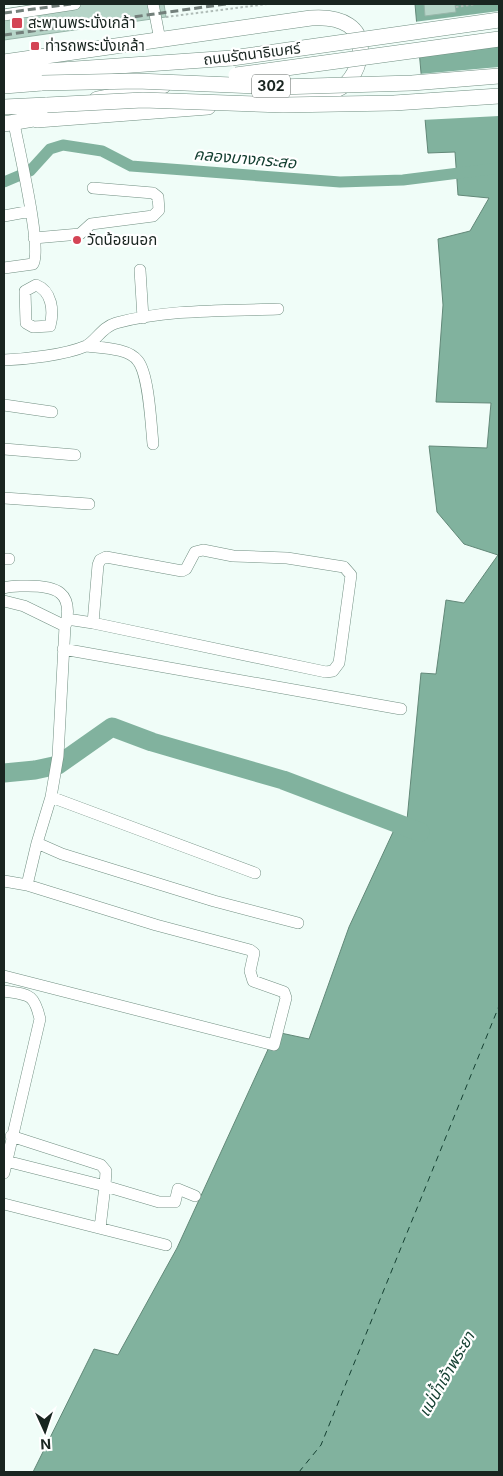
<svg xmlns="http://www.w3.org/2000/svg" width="503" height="1476" font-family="Inter,'Noto Sans Thai',sans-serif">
<rect width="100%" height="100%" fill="#f0fdf8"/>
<!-- water -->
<path fill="#81b29e" stroke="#628878" d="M415,4H499V1472H33L94,1349L118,1355L177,1248L276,1032L309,1039L349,927L400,817L407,820L421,673L436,674L446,600L464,603L498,555L464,544L437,512L429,446L487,448L491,403L436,402L443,305L438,239L470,231L489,198L458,195L455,152L428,153Z"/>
<!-- pier -->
<path fill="#f0fdf8" d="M499,11V45L417,56L414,22Z
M499,67V116L422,120L419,74Z"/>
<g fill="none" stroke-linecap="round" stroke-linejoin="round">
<!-- canal -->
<path stroke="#81b29e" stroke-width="11" d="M4,182L30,171L50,149L63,145L102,151L131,166L340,182L403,180L499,168"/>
<!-- river -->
<path stroke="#81b29e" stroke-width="19" d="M4,773L35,770L58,765L112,727L152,742L283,780L420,832"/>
<!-- ferry -->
<path stroke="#154032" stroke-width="1" stroke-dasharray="6 5" stroke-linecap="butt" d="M299,1472L321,1445L499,1006"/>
</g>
<!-- building -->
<path fill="#b6d5c8" stroke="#97b6a9" d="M38,4H164L166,17L4,40V9Z
M424,4H455L456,12L425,16Z"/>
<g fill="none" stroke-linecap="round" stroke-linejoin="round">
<defs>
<path id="minor" d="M153,4L160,40
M4,15L75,4
M4,216L31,211
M34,238L80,234L91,224L153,216L159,210L158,197L153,193L93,188
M4,268L33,264C43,250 18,146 14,123
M140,270L143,318
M36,285C52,291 54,311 50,326L33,327L26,323L25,291Z
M87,346C102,348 129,348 138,361C149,375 151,425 153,444
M4,360C27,359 65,355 86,346C96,341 102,327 116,323C168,309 224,311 278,309
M4,405L52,412
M4,449L75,455
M4,498L89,504
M4,559H9
M4,588C11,585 20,586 28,586C56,586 73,592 66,624
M4,601L24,606L65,626L58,756L51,797L37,843L62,854L214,901L298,923
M67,619L93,623L98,565L100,560L106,557L182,571L186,569L195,552L203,550L233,556L287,558L344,567L351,575L339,663L333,671L326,672L93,623
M63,649L401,709
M51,797L255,873
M4,881L27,885
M4,976L274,1045L286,998L284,992L253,981L250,971L254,953L250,950L156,925L27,885L37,843
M4,991C29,995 34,993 40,1019L4,1173
M11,1136L101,1165L106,1171L105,1186L159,1202H175L178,1189L195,1196
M6,1161L105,1186L100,1228
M4,1204L166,1245"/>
<path id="major" d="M4,62L311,18C339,16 367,25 359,60C357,68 352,78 346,84C331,96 309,98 290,100
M4,74L232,58
M4,86L42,83
M97,99L163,86
M4,107L47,105
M37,120L208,107
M4,124L45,117"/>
</defs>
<!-- minor casing -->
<use href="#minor" stroke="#718f82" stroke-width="12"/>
<!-- major casing -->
<use href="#major" stroke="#718f82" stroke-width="16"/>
<!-- path -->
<path stroke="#afbcb7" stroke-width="2" stroke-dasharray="2.5 2.5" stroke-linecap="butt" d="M456,7L476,4
M166,17L267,4"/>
<!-- minor -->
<use href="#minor" stroke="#fff" stroke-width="11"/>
<!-- major -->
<use href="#major" stroke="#fff" stroke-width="15"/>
<!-- rail -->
<path stroke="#73807b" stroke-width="3" stroke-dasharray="8 4" stroke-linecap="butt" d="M4,13L71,4
M4,35L226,4"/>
<defs>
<path id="major-bridge" d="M232,58L499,20
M236,75L499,39
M42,83L137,81L279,87L412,83L499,76
M47,105L143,100L283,105L394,103L499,96"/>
</defs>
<!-- major-bridge casing -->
<use href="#major-bridge" stroke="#718f82" stroke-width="16" stroke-linecap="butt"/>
<!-- major-bridge -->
<use href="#major-bridge" stroke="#fff" stroke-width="15"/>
</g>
<!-- markers -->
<g fill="#d44455" stroke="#fff" stroke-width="2">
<rect x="11" y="17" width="12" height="12" rx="2.5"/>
<rect x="30" y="41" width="10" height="10" rx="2.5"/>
<circle cx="77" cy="240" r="5"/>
</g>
<g text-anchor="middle" stroke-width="4.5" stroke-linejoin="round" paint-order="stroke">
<!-- shield labels -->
<rect fill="#fff" stroke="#5e6663" stroke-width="1" x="252" y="74.5" width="38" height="23" rx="4"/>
<g font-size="14" font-weight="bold" fill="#192520">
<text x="271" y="91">302</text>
</g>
<!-- poi labels -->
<g font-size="15" fill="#192520" stroke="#fff" text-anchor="start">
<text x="28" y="28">สะพานพระนั่งเกล้า</text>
<text x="45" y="51">ท่ารถพระนั่งเกล้า</text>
<text x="87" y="245">วัดน้อยนอก</text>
</g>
<!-- street labels -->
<g font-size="15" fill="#192520" stroke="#fff">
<text transform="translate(252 54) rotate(-7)" y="5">ถนนรัตนาธิเบศร์</text>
</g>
<!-- water labels -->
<g font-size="16" font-style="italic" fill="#154032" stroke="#fff">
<text transform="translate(245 158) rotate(5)" y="6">คลองบางกระสอ</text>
<text transform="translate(446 1374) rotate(-60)" y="6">แม่น้ำเจ้าพระยา</text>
</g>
</g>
<!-- border -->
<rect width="503" height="1476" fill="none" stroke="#192520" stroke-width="10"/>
<!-- north arrow -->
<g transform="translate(45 1431) rotate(177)" stroke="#ffffff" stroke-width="4" paint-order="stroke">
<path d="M0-4L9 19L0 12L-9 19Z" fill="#192520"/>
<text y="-8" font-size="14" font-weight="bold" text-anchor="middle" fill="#192520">N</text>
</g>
</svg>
